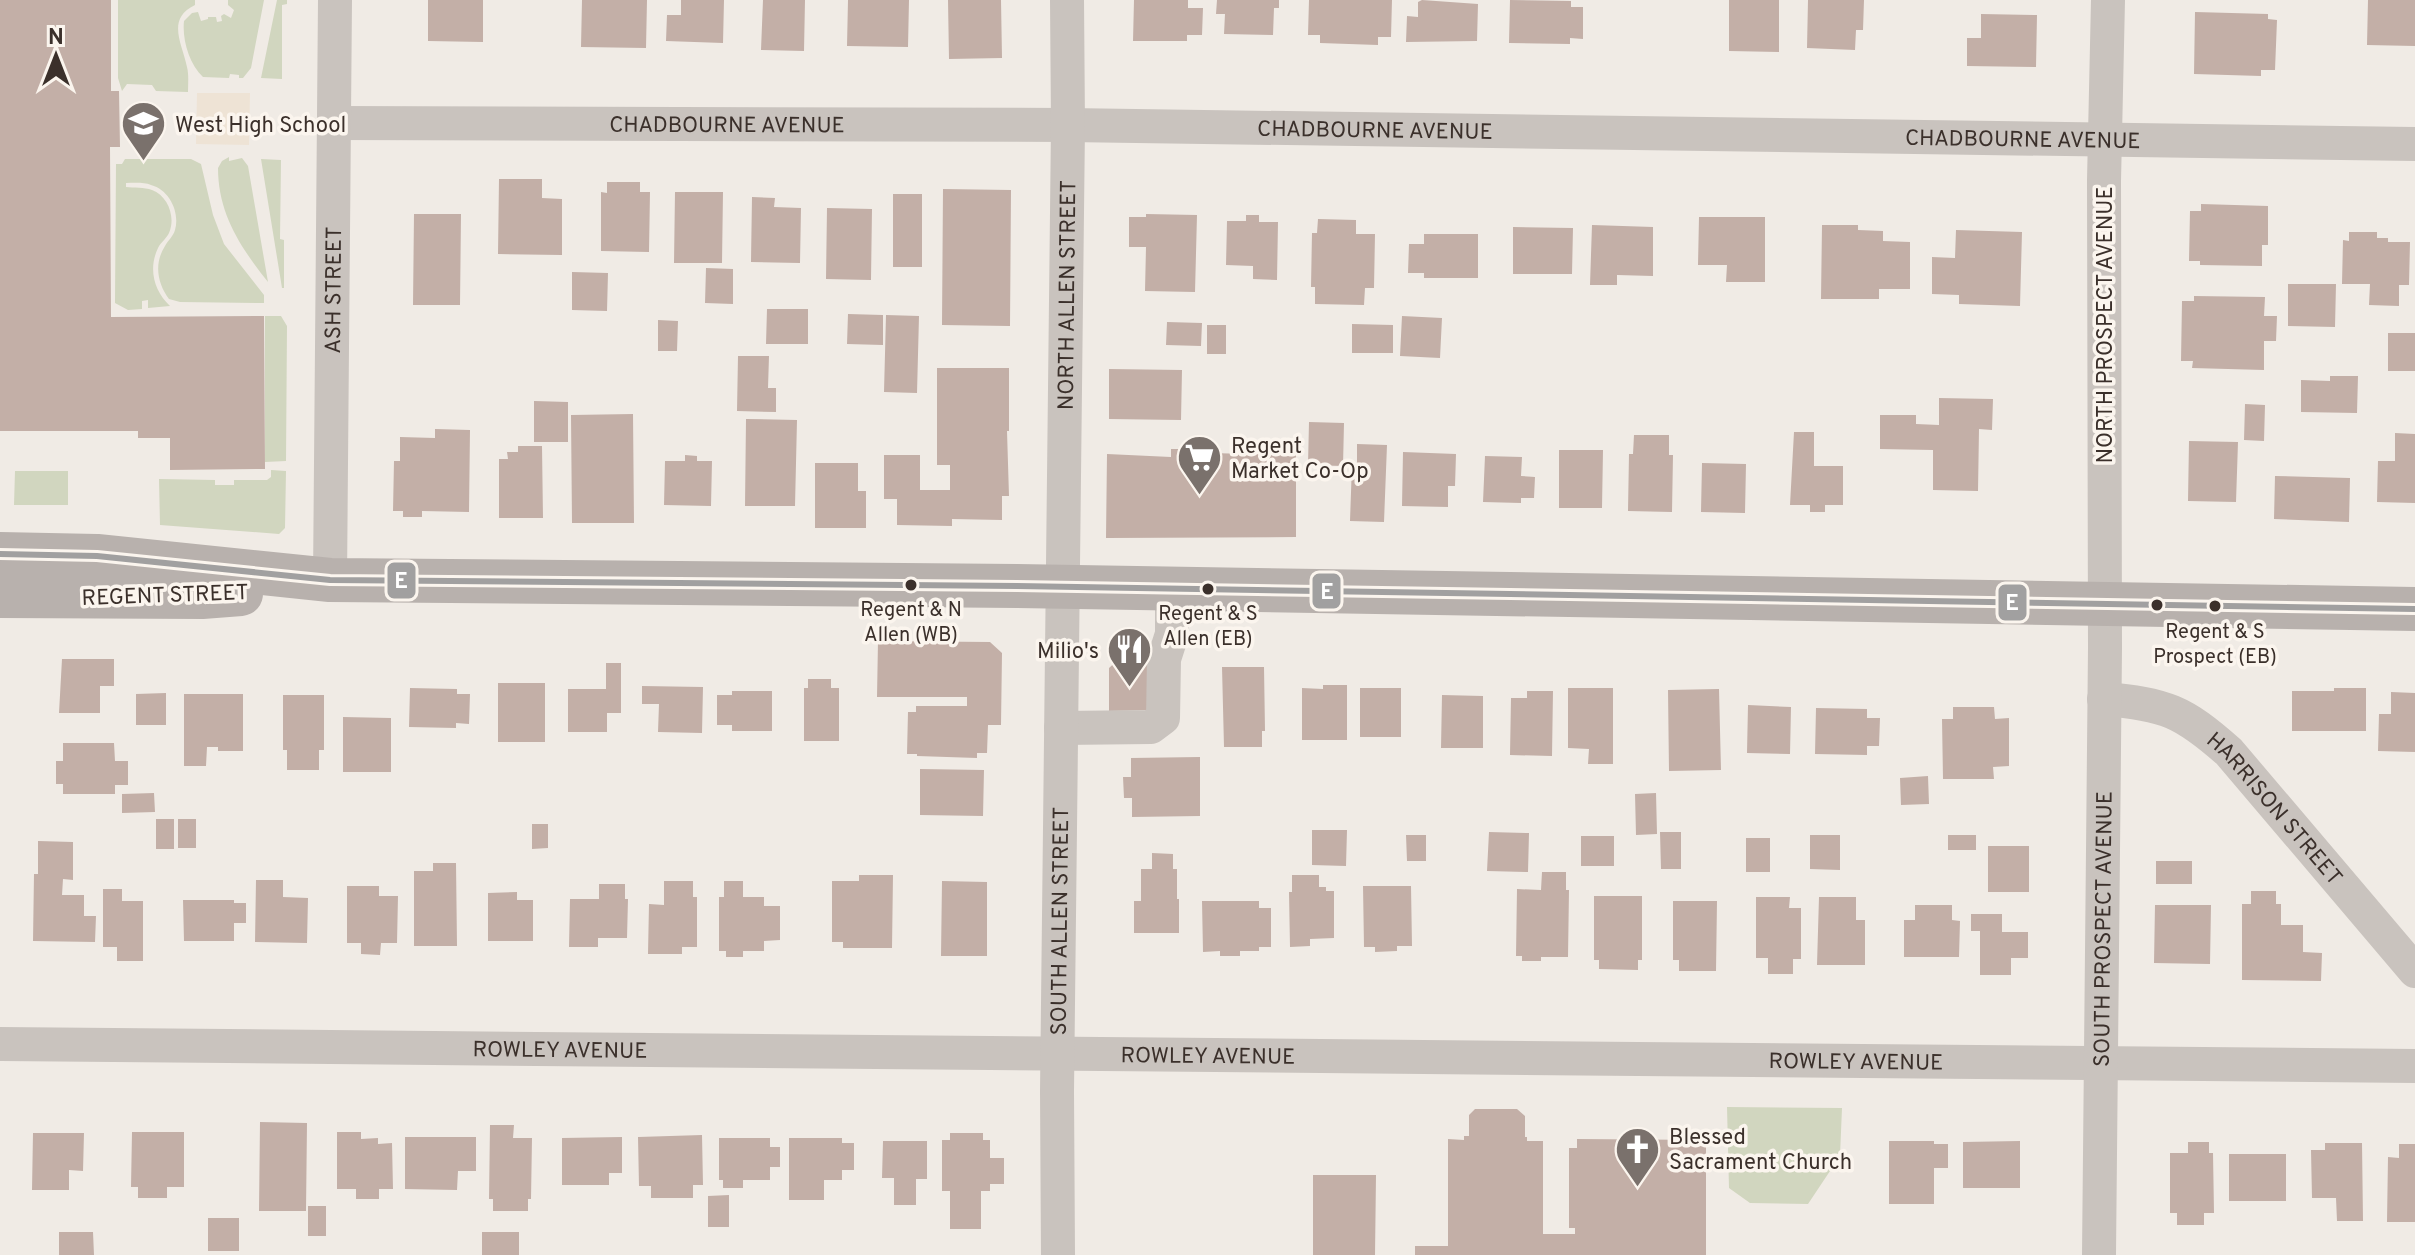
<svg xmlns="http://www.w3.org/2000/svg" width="2415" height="1255" font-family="Overpass,sans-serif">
<rect width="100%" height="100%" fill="#f0ebe5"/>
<!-- green -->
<path fill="#d1d6bf" d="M118,0H195V5C166,19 182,43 187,67C189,75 188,84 188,92L156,91L152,85L127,84L122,91L118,78Z
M228,0H264L251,68L243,78H239V75L230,74L229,78L203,77C189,64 182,39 184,21L192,13L198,12L201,21L208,19V17H216L217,22L222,21L221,16L224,14L231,18L234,10L228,5Z
M277,0H287V4L282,5V79L261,78Z
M229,157V161L242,158L248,166L268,282C241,248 218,214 218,168L222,161Z
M125,159H191L201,164L213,215L224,244L264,295V303L180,302L169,299C157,283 154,263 165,246C168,240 173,237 175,230C180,213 170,190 151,185C144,182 134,183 126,183V187C134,188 144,187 152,190C168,196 176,217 169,233C167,238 161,242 158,248C148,269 154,291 170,306L148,308V300L142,301V309L128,310L115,303L116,164H122Z
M261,159L281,160L280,239L284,240V288H282Z
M265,316H281L287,326L286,461L265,462Z
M271,470L286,471L285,528L279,534L160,525L159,479L215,480V485H234V480H267L271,477Z
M15,471H68V505H14Z
M1727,1107L1842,1108L1840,1156L1808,1204L1750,1203L1729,1188Z"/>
<!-- plaza -->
<path fill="#eee3d5" d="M197,93H250L249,145L196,144Z"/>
<!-- building -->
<path fill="#c3afa7" d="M0,0H111V91H119L120,147H110L111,317L264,316L265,469L170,470V438H138V431H0Z
M428,0H483V42L428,41Z
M582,0H647L646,48L581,47Z
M681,0H724L723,43L666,41L667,15H681Z
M763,0H805L804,51L761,50Z
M848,0H909L908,47L847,46Z
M948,0H1001L1002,58L949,59Z
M1134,0H1188V8H1203L1202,35H1187V41H1133Z
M1217,0H1279V8H1274L1273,35L1224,34L1225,14H1216Z
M1309,0H1392L1391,37H1378V45L1320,43V35H1308Z
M1422,0L1478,4L1477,41L1406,42L1407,16L1418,17V2Z
M1510,0L1571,1V7H1583V39L1570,38V44L1509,43Z
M1729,0H1779V52L1729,51Z
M1808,0H1864L1863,30H1856L1855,50L1807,48Z
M2368,0H2415V46L2367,45Z
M2195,12L2268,14V19L2277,20L2275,70H2261V76L2194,74Z
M1981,14L2037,15L2036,67L1967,66V38H1981Z
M499,179H542V198L562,199V255L498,254Z
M607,182H640V192H650L649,252L601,251V192L607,193Z
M943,189L1011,190L1010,326L942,325Z
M675,192H723L722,263H674Z
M893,194H922V267H893Z
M752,197L775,198L774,207L801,208L800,263L751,262Z
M2201,204L2268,206V245H2262V266L2200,265V261H2189L2190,211H2201Z
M827,208L872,209L871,280L826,279Z
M414,214H461L460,305H413Z
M1146,214L1197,215L1195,292L1145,291L1146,247H1129V217H1146Z
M1246,215H1259V222H1278L1277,280L1253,279V266L1226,265L1227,221H1246Z
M1699,217H1765V282H1726L1727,265H1698Z
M1318,219L1356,220V234H1375L1374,288H1365L1364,305L1315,304V287H1311L1312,233H1317Z
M1592,225L1653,227V276L1617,275V285H1590Z
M1822,225H1858V230L1883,231V241L1910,242V289H1879V299H1821Z
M1513,227L1573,228L1572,274H1513Z
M1956,230L2022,232L2020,306L1959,304V295L1932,294V257L1955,258Z
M2349,232H2377V238H2388V242H2410L2409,285H2399V306L2369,305L2370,284H2342L2343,240L2349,241Z
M1424,234H1478V278H1424V273H1408L1409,244H1424Z
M706,268L733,269V304L705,303Z
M572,272L608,273L607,311L572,310Z
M2288,284H2336L2335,327L2288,326Z
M2194,296L2265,297L2264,316H2277L2276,341H2264V370L2192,368L2193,361H2181L2182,301H2194Z
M767,309H808V344H766Z
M848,314L883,315V345L847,344Z
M886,315L919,316L917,393L884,392Z
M1402,316L1442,318L1440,358L1400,356Z
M658,320L678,321L677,351H658Z
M1167,322L1202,323L1201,346L1166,345Z
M1352,324L1393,325V353H1352Z
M1207,325H1226V354H1207Z
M2388,333H2415V371H2388Z
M738,356H769L768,388H776V412L737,411Z
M937,368H1009V431H1007L1009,496H1002V520L952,519V526L897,525V499H884V455H920V490H950V465H937Z
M1109,369L1182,370L1181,420L1109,419Z
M2330,376H2358L2357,413L2301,412V380L2330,381Z
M1939,398L1993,399L1992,430L1979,429L1978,491L1933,490V450L1880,449V415H1916V424L1939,425Z
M534,401L568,402V442H534Z
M2245,404L2265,405L2264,441L2244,440Z
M633,414L634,523H572L571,415Z
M746,419L797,420L795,506H745Z
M1309,422L1344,423L1343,466L1308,465Z
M435,429L470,430L469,512L422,511V517H403V511H393L394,461H400V437L435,438Z
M1794,432H1814V466H1843V505H1825V512H1810V505H1790Z
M2395,433L2415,434V503L2377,502L2378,461H2395Z
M1634,435H1669V455H1673L1672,512L1628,511L1629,454H1633Z
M2189,441L2238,442L2236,502L2188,501Z
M1357,444L1387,445L1384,522L1350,521L1352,464H1357Z
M1249,445H1296V537L1106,538L1107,454L1171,457V449H1210V453L1249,454Z
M518,446H542L543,518H499V459H508L507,452H518Z
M1559,450H1603L1602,508H1559Z
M1403,452L1456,454L1455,486H1448V507L1402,506Z
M685,455L697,456V461H712L711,506L664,505L665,461H685Z
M1485,456L1522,457L1521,476L1535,477L1534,498H1521V503L1483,502Z
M815,463H858V491H866V528H815Z
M1702,463L1746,464L1745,513L1701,512Z
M2275,476L2350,478L2349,522L2274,519Z
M878,641L990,642L1002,653L1001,725H988L987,753H977V758L917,756V754H907L908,712H916V706H967V697H877Z
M1131,648L1151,668V710L1109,711V668Z
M62,659H114V686H100V713H59Z
M606,663H621V713H607V732H568V689H606Z
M1222,667H1264L1265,731H1262V747H1224Z
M808,679H831V688H839V741H804V688H808Z
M498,683H545V742H498Z
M1323,685H1347V740H1302V688L1323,689Z
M642,686L703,687L702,733L658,732L659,704H642Z
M410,688L457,689V694H470L469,724L456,723V728L409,727Z
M1360,688H1401V737H1360Z
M1568,688H1613V764H1588L1589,749L1568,748Z
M2334,688H2366V731H2292V691H2334Z
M1719,689L1721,770L1669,771L1668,690Z
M732,691H772V731H732V725H717V695H732Z
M1527,691H1553L1552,756L1510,755L1511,698H1527Z
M2391,692L2415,693V752L2378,751L2379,714H2391Z
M166,693V725H136V694Z
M184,694H243V751H218V747H207L206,766H184Z
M283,695H324V750H319V770H287V750H283Z
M1442,695L1483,696V748H1441Z
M1748,705L1791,707L1790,754L1747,753Z
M1953,707H1994L1995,719L2009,718V766L1993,767L1994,779H1943L1942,719H1953Z
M1816,708L1867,709V718H1880L1879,746H1867V755L1815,754Z
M343,717L391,718V772H343Z
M63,743H114L115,761H128V785H115V794H63V784H56V761H63Z
M1200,757V816L1132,817V798H1124L1123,777H1131V758Z
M920,769L984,770L983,816L920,815Z
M1928,776L1929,804L1901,805L1900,778Z
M154,793L155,812L122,813V794Z
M1656,793L1657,834L1636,835L1635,794Z
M156,819H174V849H156Z
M178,819H196V848H178Z
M532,824H548V848L532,849Z
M1312,830H1347L1346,866L1312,865Z
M1489,832L1529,833L1528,872L1487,871Z
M1660,832H1681V869H1661Z
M1406,835H1426V861H1407Z
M1810,835H1840V870L1810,869Z
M1948,835H1976V850H1948Z
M1581,836H1614V866H1581Z
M1746,838H1770V872H1746Z
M38,841L73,842V880L63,879L62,895H84V916H96L95,942L33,941L34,874H38Z
M1988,846H2029V892H1988Z
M1152,853L1173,854V869H1177V899H1179V933H1134V901H1141V869H1152Z
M2156,861H2192V884H2156Z
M433,863H456L457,946H414V871H433Z
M1542,872H1566V890H1569L1568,957H1541V961H1522V956H1516L1517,889L1541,890Z
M859,875H893L892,948H843V942H832V881H859Z
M1292,875H1319V887H1326V891H1334V938L1310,939V946L1290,947L1289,892H1292Z
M256,880H283V897L308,898L307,943L255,942Z
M664,881H693V897H697V947H682V954H648L649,904L664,905Z
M724,881H743V897H764V906H780V940L764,941V951H743V957H726V951H719V897H724Z
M942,881L987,882V956H941Z
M599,884H625V899H628L627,938H598V947H569L570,899H599Z
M347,886H379V896H398L397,943H381L380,955L361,954V943H347Z
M1363,886H1411L1412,946H1397V951L1375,952V947H1364Z
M103,889H122V901H143V961H117V947H103Z
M2251,891H2276V904H2281V925H2303V952L2322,953L2321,981L2242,980V904H2251Z
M517,892V900H533V941H488V893Z
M1594,896H1642V960H1638V970L1599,969V960H1594Z
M1756,897H1790L1789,908H1801V959H1793V974H1768V958H1756Z
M1819,897H1856V920H1865V965H1817Z
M183,900H234V903H246V923H234V941H184Z
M1202,901H1259V908H1271V947H1259V951H1240V956H1220V951L1203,952Z
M1673,901H1717L1716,971H1679V960H1673Z
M1915,905H1952V920L1960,921L1959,957H1904V920H1915Z
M2155,905H2211L2210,964L2154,963Z
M1971,914H2002V932H2028V958H2011V975H1980V931H1971Z
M1475,1109H1517L1525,1116V1137H1527V1141H1543V1234H1575V1228H1569V1148H1577V1139L1706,1140V1255H1415V1246H1448V1139L1464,1140V1136H1469V1115Z
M260,1122L307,1123L306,1211H259Z
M490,1125H514L513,1138H532L531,1199H528V1211H493V1199H489Z
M132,1132H184V1187H167V1198H138V1187H131Z
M337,1132H361V1139L378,1138V1144L392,1143L393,1189H379V1199H356V1189H337Z
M33,1133H84L83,1171L69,1170V1190H32Z
M950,1133H983V1140H990V1158H1004V1184H990V1191H981V1229H950V1191H942V1140H950Z
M702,1135L703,1185H693V1198H651V1186H639L638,1137Z
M405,1137H476V1171H458L457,1190L405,1189Z
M622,1137V1173H609V1185H562V1138Z
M719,1138H770V1147H780V1167H770V1180H743V1188H723V1180H719Z
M789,1138H842V1143H854V1170H842V1180H824V1200H789Z
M883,1141H927V1179H916V1205H894V1178H882Z
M1889,1141H1934V1144H1948V1168H1934V1204H1889Z
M2020,1141V1188H1963V1142Z
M2188,1142H2209V1153H2213L2214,1213H2204V1225H2177V1213H2170V1153H2188Z
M2325,1143H2362L2363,1221H2337L2336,1198H2312L2311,1150H2325Z
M2399,1144H2415V1222H2387L2388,1157L2399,1158Z
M2229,1154H2286V1201H2229Z
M1313,1175H1376L1375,1255H1313Z
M729,1195V1227H708V1196Z
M308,1206H326V1236H308Z
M208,1218H239V1251H208Z
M59,1232H93L94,1255H59Z
M482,1232H519V1255H482Z"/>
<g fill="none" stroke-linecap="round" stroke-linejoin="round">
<!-- minor -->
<g stroke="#c9c3be" stroke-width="34">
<path id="s1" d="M335,123L1068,125L2415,144"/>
<path id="s2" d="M330,580L335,0"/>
<path id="s3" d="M2104,699C2165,704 2183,711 2229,752L2415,971"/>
<path d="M1061,728L1151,727L1163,718L1164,659L1172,634V590"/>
<path id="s4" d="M0,1044L2415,1066"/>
<path id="s5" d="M1058,1255L1057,1092L1068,125L1067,0"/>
<path id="s6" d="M2099,1255L2105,648L2104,181L2108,0"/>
</g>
<!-- major -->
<path stroke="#b8b1ad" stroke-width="44" d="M0,554L97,556L330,580L1017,586L2415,609
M0,596L202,597L241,594"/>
<defs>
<path id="bus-1" d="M0,554L97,556L330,580L1017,586L2415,609"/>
</defs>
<!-- bus-1 casing -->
<use href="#bus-1" stroke="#fbf5ee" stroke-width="12"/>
<!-- bus-1 -->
<use href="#bus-1" stroke="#a1a0a0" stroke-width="6"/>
</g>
<!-- icons -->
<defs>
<symbol id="school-pin" viewBox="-11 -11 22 30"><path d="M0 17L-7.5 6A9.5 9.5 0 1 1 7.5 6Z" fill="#7a716c" stroke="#fbf5ee"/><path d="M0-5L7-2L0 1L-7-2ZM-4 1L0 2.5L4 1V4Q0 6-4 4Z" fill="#fff"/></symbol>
<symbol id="supermarket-pin" viewBox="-11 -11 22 30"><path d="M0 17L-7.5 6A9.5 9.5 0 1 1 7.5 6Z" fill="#7a716c" stroke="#fbf5ee"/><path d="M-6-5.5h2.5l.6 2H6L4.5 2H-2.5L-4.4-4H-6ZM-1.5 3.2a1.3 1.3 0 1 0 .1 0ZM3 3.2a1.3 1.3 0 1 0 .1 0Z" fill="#fff"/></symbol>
<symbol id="restaurant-pin" viewBox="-11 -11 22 30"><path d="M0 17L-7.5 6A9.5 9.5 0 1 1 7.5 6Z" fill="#7a716c" stroke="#fbf5ee"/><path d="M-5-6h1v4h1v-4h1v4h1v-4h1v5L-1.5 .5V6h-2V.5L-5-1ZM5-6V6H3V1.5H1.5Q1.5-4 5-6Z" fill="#fff"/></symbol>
<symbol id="church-pin" viewBox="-11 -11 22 30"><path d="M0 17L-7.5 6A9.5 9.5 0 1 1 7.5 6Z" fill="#7a716c" stroke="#fbf5ee"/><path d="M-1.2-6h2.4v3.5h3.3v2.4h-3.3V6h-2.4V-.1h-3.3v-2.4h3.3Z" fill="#fff"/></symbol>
</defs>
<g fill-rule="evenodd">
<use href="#school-pin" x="118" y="98" width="51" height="69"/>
<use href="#supermarket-pin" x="1174" y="432" width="51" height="69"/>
<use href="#restaurant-pin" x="1104" y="624" width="51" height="69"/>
<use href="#church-pin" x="1612" y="1124" width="51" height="69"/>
</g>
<!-- markers -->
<g fill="#3b302b" stroke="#fbf5ee" stroke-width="3">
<circle cx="911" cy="585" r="7"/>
<circle cx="1208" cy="589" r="7"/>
<circle cx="2157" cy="605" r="7"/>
<circle cx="2215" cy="606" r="7"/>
</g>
<g text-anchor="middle" stroke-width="7" stroke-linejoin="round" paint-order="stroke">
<!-- bus labels -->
<g font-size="20" fill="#3b302b" stroke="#fbf5ee">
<text x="911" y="616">Regent &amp; N<tspan x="911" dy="25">Allen (WB)</tspan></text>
<text x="1208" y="620">Regent &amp; S<tspan x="1208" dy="25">Allen (EB)</tspan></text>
<text x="2215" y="638">Regent &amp; S<tspan x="2215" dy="25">Prospect (EB)</tspan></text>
</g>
<!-- poi labels -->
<g font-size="22" fill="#3b302b" stroke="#fbf5ee" text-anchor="start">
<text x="175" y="132">West High School</text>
<text x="1231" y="453">Regent<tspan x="1231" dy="25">Market Co-Op</tspan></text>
<text x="1099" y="658" text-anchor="end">Milio's</text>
<text x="1669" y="1144">Blessed<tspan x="1669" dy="25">Sacrament Church</tspan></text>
</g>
<!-- street labels -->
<g font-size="22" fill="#3b302b" stroke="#fbf5ee">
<text dy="8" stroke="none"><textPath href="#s1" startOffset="392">CHADBOURNE AVENUE</textPath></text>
<text dy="8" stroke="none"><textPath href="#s1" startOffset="1040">CHADBOURNE AVENUE</textPath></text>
<text dy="8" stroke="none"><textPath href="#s1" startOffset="1688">CHADBOURNE AVENUE</textPath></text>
<text dy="8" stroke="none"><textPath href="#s2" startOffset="290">ASH STREET</textPath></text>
<text dy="8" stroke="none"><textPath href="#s5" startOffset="960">NORTH ALLEN STREET</textPath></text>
<text transform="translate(2104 325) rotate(-90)" y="8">NORTH PROSPECT AVENUE</text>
<text transform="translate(165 594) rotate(-2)" y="8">REGENT STREET</text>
<text dy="8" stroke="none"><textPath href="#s3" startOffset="212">HARRISON STREET</textPath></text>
<text dy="8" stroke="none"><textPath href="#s5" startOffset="334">SOUTH ALLEN STREET</textPath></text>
<text dy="8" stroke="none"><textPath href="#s6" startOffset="326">SOUTH PROSPECT AVENUE</textPath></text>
<text dy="8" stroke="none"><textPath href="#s4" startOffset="560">ROWLEY AVENUE</textPath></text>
<text dy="8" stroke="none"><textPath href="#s4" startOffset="1208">ROWLEY AVENUE</textPath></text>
<text dy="8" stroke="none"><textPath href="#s4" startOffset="1856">ROWLEY AVENUE</textPath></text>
</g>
</g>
<g stroke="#fbf5ee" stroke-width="3">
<rect x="386" y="561" width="31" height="39" rx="8" fill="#a1a0a0"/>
<rect x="1311" y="572" width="31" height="38" rx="8" fill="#a1a0a0"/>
<rect x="1997" y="583" width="31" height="39" rx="8" fill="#a1a0a0"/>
</g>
<g font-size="22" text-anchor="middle" font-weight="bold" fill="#fff">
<text x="401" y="588">E</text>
<text x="1327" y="599">E</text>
<text x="2012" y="610">E</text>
</g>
<!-- north arrow -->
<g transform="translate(56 56)" stroke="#fbf5ee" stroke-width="6" paint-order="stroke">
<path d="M0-6L14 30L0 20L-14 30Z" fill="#3b302b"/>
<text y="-12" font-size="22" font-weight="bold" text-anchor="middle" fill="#3b302b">N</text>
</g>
</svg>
